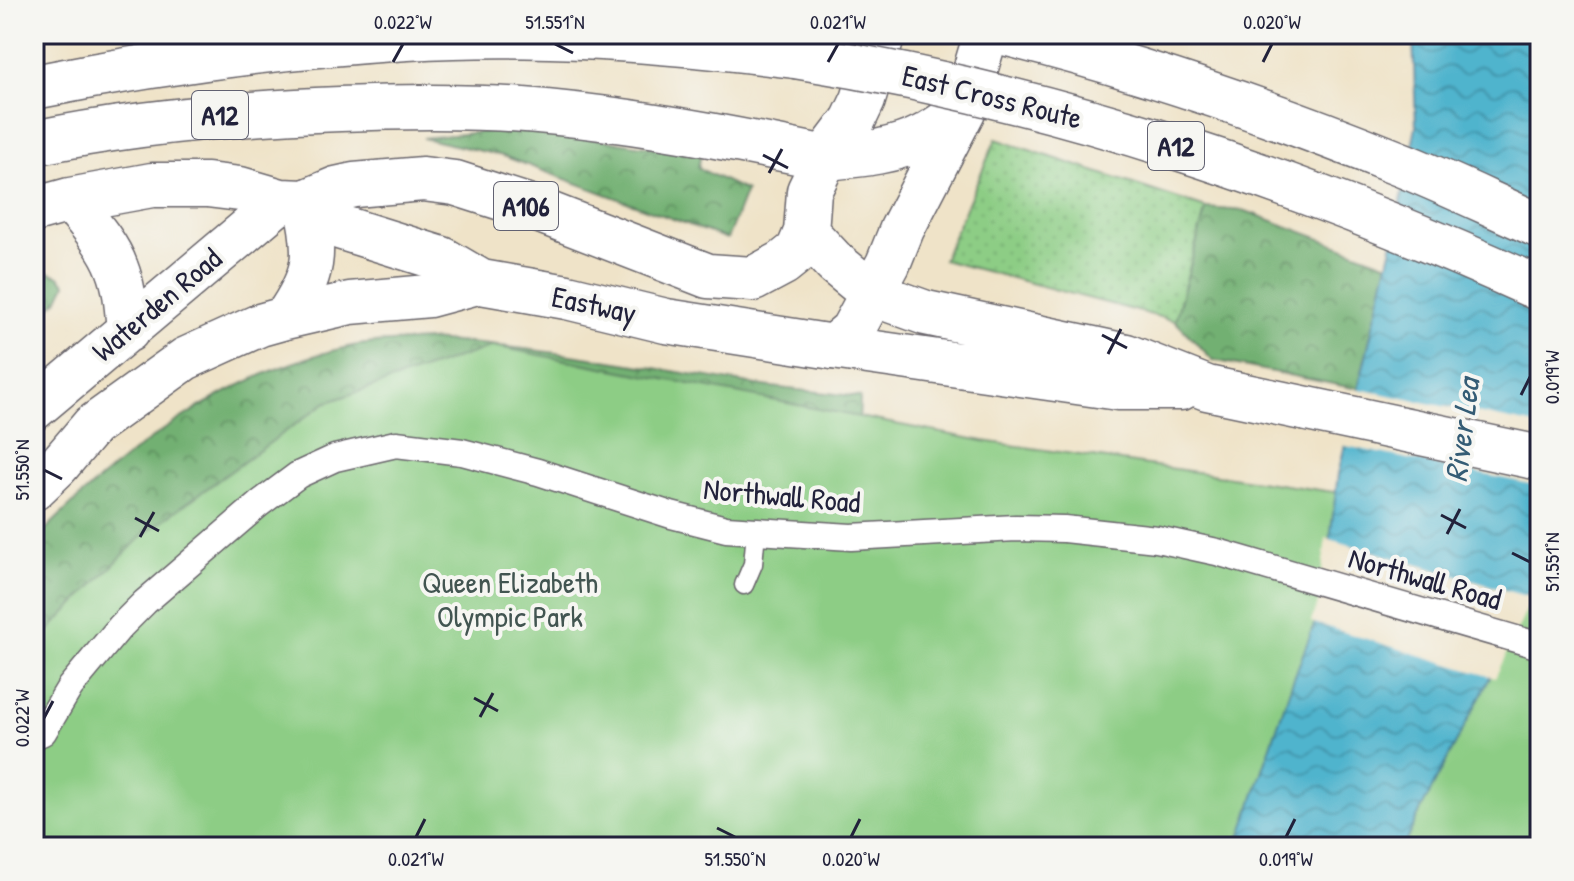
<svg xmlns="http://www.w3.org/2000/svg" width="1574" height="881" font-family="'Patrick Hand',sans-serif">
<defs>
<pattern id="grass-dots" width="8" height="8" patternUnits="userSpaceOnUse" patternTransform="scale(2)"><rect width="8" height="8" fill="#8dcd85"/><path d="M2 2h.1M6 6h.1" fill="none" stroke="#79b074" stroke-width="1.8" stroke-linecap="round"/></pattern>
<pattern id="forest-crowns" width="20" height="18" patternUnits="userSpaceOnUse" patternTransform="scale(2)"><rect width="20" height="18" fill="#72b072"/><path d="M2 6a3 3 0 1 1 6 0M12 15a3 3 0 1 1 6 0" fill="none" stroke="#5d8f5f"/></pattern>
<pattern id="water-waves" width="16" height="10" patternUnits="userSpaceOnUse" patternTransform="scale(2)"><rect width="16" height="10" fill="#4fb4cd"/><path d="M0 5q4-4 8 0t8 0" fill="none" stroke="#4192a8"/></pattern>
</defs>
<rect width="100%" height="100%" fill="#f6f6f2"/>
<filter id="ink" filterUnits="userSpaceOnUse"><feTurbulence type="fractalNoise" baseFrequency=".0125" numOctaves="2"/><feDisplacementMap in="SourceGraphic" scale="16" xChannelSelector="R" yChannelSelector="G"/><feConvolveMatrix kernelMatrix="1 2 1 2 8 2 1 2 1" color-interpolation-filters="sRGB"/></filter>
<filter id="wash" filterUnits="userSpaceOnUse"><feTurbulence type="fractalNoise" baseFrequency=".006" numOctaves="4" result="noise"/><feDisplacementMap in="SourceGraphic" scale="32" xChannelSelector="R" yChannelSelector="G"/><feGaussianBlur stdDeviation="1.8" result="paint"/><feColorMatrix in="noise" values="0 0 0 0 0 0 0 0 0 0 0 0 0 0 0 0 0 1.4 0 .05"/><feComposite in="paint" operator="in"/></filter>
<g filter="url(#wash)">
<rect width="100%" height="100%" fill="#efe3c8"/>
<!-- grass -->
<path fill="url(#grass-dots)" stroke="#587860" stroke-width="2" d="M996,139L1206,208L1175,321L943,260Z"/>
<!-- forest -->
<path fill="url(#forest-crowns)" stroke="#4a6956" stroke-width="2" d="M520,128L701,154L698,168L746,191L727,239L503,156L423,138Z
M1206,208L1246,211L1388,264L1358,389L1213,360L1175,321Z
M48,272L59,276L66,284L59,299L34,322V275Z
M428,340C530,346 631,364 732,381C774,389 818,391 860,397L857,484L34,659V541C123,451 222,375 348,347C373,341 402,342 428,340Z"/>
<!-- park -->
<path fill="#8dcd85" stroke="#587860" stroke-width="2" d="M493,346L983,441L1540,522V847H34V638L39,640L144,534L325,403Z"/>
<!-- water -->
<path fill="url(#water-waves)" stroke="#386b84" stroke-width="2" d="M1413,34H1540V558C1508,660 1448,750 1403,847H1237L1292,683L1322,604L1338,474L1392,246L1416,127Z"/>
<!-- pier -->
<path fill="#efe3c8" d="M1354,388L1540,426V486L1341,445Z
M1326,538L1532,598L1495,678L1311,622L1318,603Z"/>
</g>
<g filter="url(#ink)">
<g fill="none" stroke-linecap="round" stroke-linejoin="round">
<defs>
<path id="service" d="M744,585L753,564L756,532"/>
<path id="pedestrian" d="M34,736L43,732L70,687L120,627L145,602L259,504L298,475L335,458L396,444L462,452L538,472L671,515L726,529L851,537L1016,528L1064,529L1157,539L1217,552L1540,646"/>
<path id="tertiary" d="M70,200C86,220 108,243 117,268C125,288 126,309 128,331
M285,318C316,273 317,255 305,202
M34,409L281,201
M34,489L58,466L92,426L185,359L260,325L285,318L350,303L429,296L481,282"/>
<path id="primary" d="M825,158C859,155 895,152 925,136C938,129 950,120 963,111
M305,202L336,226L442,259L481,282L567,297L666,321L833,347L852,331L888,264L902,229L963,111L986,34
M34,210L70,200L152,185H207L240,189L281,201L305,202L336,189L354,185L423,179L455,183L533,208L708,276L753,279L783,263L798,251L806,232L809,191L825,158L853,121L863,100L883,34
M806,232L835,263L873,294"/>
<path id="trunk" d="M1008,34C1140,67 1268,111 1395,162C1444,181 1492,205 1540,226
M34,87C156,62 282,46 407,38C536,30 667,40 795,56
M34,143C135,122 237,113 340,109C412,106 486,105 557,113C648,122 737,139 825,158
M873,294L926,313L1126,356L1207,388L1540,458
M833,347L1119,388H1181"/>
</defs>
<!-- service casing -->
<use href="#service" stroke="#6a666c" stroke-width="21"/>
<!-- pedestrian casing -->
<use href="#pedestrian" stroke="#6a666c" stroke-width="29"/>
<!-- tertiary casing -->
<use href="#tertiary" stroke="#6a666c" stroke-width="45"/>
<!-- primary casing -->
<use href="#primary" stroke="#6a666c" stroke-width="47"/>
<!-- trunk casing -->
<use href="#trunk" stroke="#6a666c" stroke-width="47"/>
<!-- service -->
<use href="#service" stroke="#fff" stroke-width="18"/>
<!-- pedestrian -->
<use href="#pedestrian" stroke="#fff" stroke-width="26"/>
<!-- tertiary -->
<use href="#tertiary" stroke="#fff" stroke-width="42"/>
<!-- primary -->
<use href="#primary" stroke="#fff" stroke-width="44"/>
<!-- trunk -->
<use href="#trunk" stroke="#fff" stroke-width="44"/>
<defs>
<path id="trunk-bridge" d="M795,56C1056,97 1300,180 1540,289"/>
</defs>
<!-- trunk-bridge casing -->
<use href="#trunk-bridge" stroke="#6a666c" stroke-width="47" stroke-linecap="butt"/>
<!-- trunk-bridge -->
<use href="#trunk-bridge" stroke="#fff" stroke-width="44"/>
</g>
</g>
<!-- ticks -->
<path fill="none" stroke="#22223b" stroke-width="3" d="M555,44L573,53M393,62L403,44M828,62L838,44M1263,62L1272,44M763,155L788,168M769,173L782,149M1102,335L1127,348M1108,354L1121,329M1521,395L1530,377M44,470L62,479M1441,515L1466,528M135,518L159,531M1447,534L1460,509M140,537L154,512M1512,553L1530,562M474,698L498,711M480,717L493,693M44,718L53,701M717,828L735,837M416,837L425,819M851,837L860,819M1286,837L1295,819"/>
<g text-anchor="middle" stroke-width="8" stroke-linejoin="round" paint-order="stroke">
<!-- shield labels -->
<g fill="#f6f6f2" stroke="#626272" stroke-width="2">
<rect x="192" y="91" width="56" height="48" rx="6"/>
<rect x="1148" y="122" width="56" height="48" rx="6"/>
<rect x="494" y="182" width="64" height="48" rx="6"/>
</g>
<g font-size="28" font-weight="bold" fill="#22223b">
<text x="220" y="125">A12</text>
<text x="1176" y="156">A12</text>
<text x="526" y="216">A106</text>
</g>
<!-- street labels -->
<g font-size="30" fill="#22223b" stroke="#f6f6f2">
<text transform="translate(992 97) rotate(14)" y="10">East Cross Route</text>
<text transform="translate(157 305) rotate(-40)" y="10">Waterden Road</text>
<text transform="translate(594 305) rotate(12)" y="10">Eastway</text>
<text transform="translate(782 496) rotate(5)" y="10">Northwall Road</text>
<text transform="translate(1425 579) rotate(16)" y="10">Northwall Road</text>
</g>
<!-- park labels -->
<g font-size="30" fill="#425551" stroke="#f6f6f2">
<text x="510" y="593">Queen Elizabeth<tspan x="510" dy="34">Olympic Park</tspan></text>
</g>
<!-- water labels -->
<g font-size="32" font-style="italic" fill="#345c75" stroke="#f6f6f2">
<text transform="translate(1462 430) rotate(-83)" y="11">River Lea</text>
</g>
</g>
<!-- margin -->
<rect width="1574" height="881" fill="none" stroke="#f6f6f2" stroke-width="88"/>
<rect x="44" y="44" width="1486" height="793" fill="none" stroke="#22223b" stroke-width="3"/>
<g font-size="20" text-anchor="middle" fill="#22223b">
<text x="403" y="29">0.022°W</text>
<text x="555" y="29">51.551°N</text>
<text x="838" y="29">0.021°W</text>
<text x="1272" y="29">0.020°W</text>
<text transform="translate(1552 377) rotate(-90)" y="7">0.019°W</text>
<text transform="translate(22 470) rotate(-90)" y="7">51.550°N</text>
<text transform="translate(1552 562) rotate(-90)" y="7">51.551°N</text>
<text transform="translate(22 718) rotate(-90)" y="7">0.022°W</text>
<text x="416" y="866">0.021°W</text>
<text x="735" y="866">51.550°N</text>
<text x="851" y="866">0.020°W</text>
<text x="1286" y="866">0.019°W</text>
</g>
</svg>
